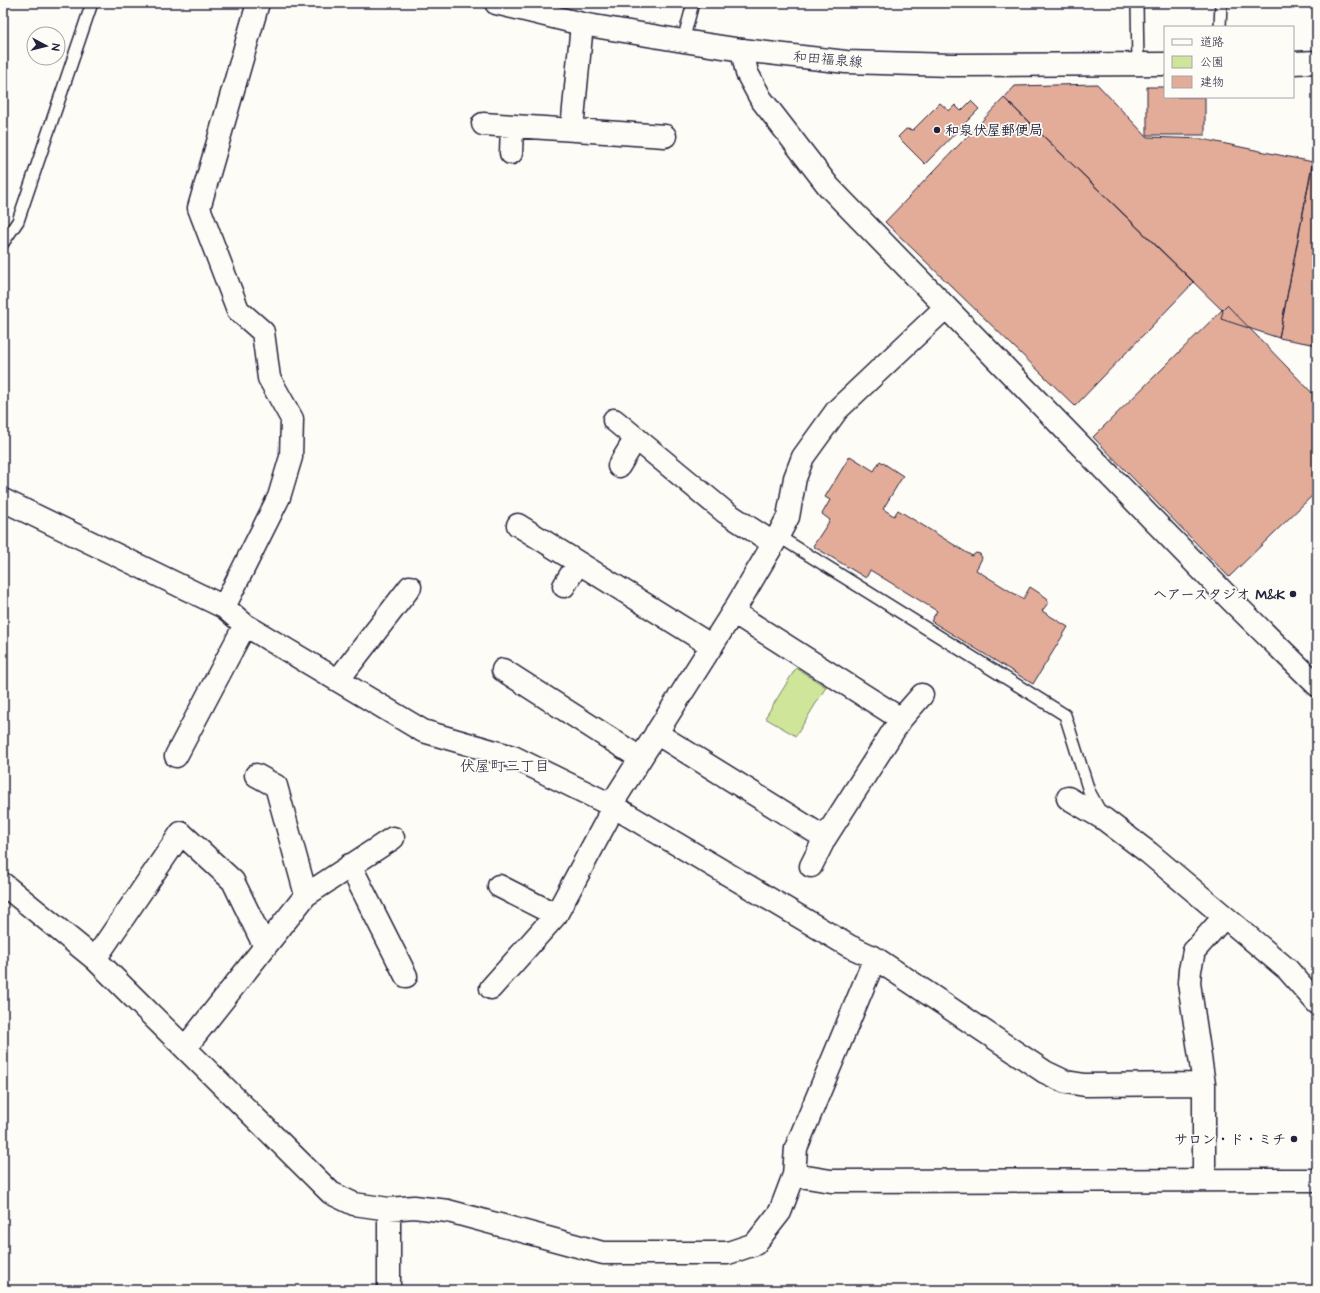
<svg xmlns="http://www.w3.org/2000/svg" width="1320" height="1293" font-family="'Architects Daughter','Klee One',sans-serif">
<rect width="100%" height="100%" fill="#fdfcf7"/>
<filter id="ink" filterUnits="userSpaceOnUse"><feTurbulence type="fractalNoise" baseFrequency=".025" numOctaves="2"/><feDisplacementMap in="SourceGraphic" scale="8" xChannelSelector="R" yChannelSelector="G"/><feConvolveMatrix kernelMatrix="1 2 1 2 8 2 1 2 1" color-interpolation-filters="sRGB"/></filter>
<g filter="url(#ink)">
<!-- green -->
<path fill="#cfe59a" stroke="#78846a" d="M796,668L826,687L796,736L765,718Z"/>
<!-- building -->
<path fill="#e3ac99" stroke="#22223b" d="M1097,84L1147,137L1202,139L1313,162L1279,338L1221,319L1223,311L1004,98L1015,86Z
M1147,87H1165V97H1205V135H1147Z
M1004,98L1194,282L1075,406L885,222Z
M971,101L979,109L925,164L898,137L906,129L913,130L940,103L949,111L955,105L961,111Z
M1317,127V143L1314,142Z
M1317,138V345L1279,338Z
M1227,305L1317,398V491L1229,577L1093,437Z
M850,456L874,471L880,461L903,476L883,509L894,516L898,510L972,556L976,553L980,554L982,558L976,570L1023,599L1030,587L1047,598L1048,603L1042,611L1068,627L1033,684L931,621L937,611L870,570L866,578L813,546L830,520L822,514L830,500L825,497Z"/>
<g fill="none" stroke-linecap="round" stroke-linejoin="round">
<defs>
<path id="lane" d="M1137,3L1138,64
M1220,27L1221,3
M683,41L693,3
M3,243L18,221L92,3
M778,536L1065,715L1089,791L1101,813"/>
<path id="street" d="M742,50L747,73L761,99L829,187L1232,601L1317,685
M483,124L665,136
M572,129L582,24
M511,153L512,126
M614,420L725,512L773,543
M619,466L636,438
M3,500L224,607L245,625L423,731L513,757L611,805L849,946L875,958L1045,1072L1066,1082L1085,1085L1204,1084V1180
M518,525L712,646
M564,586L578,563
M224,607L279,497L291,457L292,419L269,378L263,332L238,310L199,208L258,3
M733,612L901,719
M503,670L640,758
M338,680L410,587
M656,733L825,838
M176,756L245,625
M256,775L276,786L306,895
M1068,798L1104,819L1149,853L1288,970L1317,1003
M350,865L406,976
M811,866L825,838L901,719L922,695
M3,884L95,959L331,1193L354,1204L389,1209L414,1207L448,1211L603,1253H728L755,1244L780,1212L794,1175L831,1181L1317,1180
M499,886L556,915
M95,959L181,833L233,881L265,947
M491,988L556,915L607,820L611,805L733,612L778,536L788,517L795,478L803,457L837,410L946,307
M185,1048L306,895L393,838
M1204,1084L1189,983L1190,970L1194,951L1224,917
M794,1175L796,1148L875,958
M389,1290V1209"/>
<path id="secondary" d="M496,3L582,24L683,41L742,50L846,62L951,65L1165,64
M1293,63L1317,62"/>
</defs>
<!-- lane casing -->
<use href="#lane" stroke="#22223b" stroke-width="14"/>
<!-- street casing -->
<use href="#street" stroke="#22223b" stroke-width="25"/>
<!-- secondary casing -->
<use href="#secondary" stroke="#22223b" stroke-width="25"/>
<!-- lane -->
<use href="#lane" stroke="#fdfcf7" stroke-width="11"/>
<!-- street -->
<use href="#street" stroke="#fdfcf7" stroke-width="22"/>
<!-- secondary -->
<use href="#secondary" stroke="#fdfcf7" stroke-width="22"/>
</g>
</g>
<!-- markers -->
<g fill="#22223b" stroke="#fdfcf7" stroke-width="1.5">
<circle cx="937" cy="130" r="4"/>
<circle cx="1293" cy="594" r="4"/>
<circle cx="1294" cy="1139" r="4"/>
</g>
<g text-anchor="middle" stroke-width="3.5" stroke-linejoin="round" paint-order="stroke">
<!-- street labels -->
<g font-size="14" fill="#22223b" stroke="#fdfcf7">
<text transform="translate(828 59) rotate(5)" y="5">和田福泉線</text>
</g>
<!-- poi labels -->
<g font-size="14" font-weight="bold" fill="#22223b" stroke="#fdfcf7" text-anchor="end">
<text x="945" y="135" text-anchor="start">和泉伏屋郵便局</text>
<text x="1285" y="599">ヘアースタジオ M&amp;K</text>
<text x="1286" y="1144">サロン・ド・ミチ</text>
</g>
<!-- neighbourhood labels -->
<g font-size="15" fill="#22223b" stroke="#fdfcf7">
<text x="505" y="771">伏屋町三丁目</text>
</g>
</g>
<!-- margin -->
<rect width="1320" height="1293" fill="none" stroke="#fdfcf7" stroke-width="16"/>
<rect x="8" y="8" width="1304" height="1277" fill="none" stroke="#22223b" stroke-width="1.5" filter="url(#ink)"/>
<!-- legend -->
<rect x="1164" y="26" width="130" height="72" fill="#fdfcf7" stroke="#a5a5ac"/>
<rect x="1172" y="39" width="20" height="6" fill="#fdfcf7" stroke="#a5a5ac"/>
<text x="1200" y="46" font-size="12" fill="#22223b">道路</text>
<rect x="1172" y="56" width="20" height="12" fill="#cfe59a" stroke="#a5a5ac"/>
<text x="1200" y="66" font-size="12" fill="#22223b">公園</text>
<rect x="1172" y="76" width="20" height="12" fill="#e3ac99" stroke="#a5a5ac"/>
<text x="1200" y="86" font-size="12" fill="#22223b">建物</text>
<!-- north arrow -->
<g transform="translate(46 46) rotate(97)"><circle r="19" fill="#fdfcf7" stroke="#a5a5ac"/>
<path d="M0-3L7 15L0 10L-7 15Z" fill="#22223b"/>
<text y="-6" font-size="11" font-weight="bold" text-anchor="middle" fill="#22223b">N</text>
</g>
</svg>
